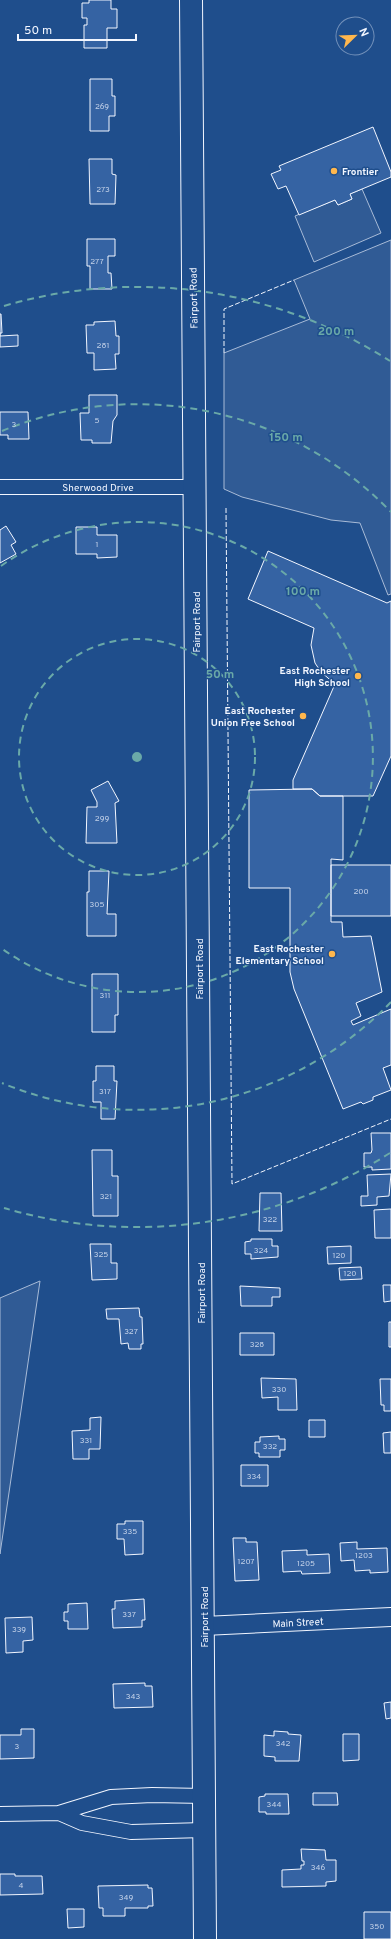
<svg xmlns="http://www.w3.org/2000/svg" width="391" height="1939" font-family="Overpass,sans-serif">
<rect width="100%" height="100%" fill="#1f4e8c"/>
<!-- built -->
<path fill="#305b95" stroke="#a8bbd7" d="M362,189L381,233L314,262L295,216L335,200L338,205L352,199L350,194Z
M391,240V594L388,595L360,523L331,520L242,497L224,489V353L310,319L294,280Z
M40,1281L0,1554V1298Z"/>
<!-- building -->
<path fill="#3563a3" stroke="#f2f6ff" d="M89,0H111V9H117V28H107V48H84V25H87V18H82V3H89Z
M90,79H112V96H115V116H109V131H90Z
M373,127L391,172V177L350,194L352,199L338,205L335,200L299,215L286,186L278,189L271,174L281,170L279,166Z
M89,159H112V174L116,175L115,204H90Z
M87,239H115V256H108V273H111L112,289H90V266H87Z
M0,314H1L2,333H0V336L18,335V346L0,347Z
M115,321L116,336H119V354H115L116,369L94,370V353H87L86,325H94V322Z
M89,395H117V415L113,421L111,443H92V440H81L80,413H89Z
M0,412H28L29,439H8V435H0Z
M6,526L16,542L11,545L16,554L0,563V530Z
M76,527H97V535H117V557L97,558V554H76Z
M268,551L387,603L391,601V756L373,796H320L312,789H293V780L335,684L321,672L315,663L311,645L314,628L248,599Z
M108,781L119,801L115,803L117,843H86L87,807H97V802L91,790Z
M312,789L320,796H343V860L331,859V922H342L343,937L371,936L382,992L356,1003L361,1016L351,1021L353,1025L391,1009V1065L383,1068L391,1090L373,1097V1100L363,1104L361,1102L343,1109L294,989L290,972V888H249V790Z
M331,865H391V916H331Z
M89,871H109L107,914H116V936H87V892H89Z
M92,974H118V1015H115V1032H92Z
M96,1066H114V1081H117L115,1119H101V1102H93V1081H96Z
M371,1133H391V1169L372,1170V1167H364V1153H371L372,1150Z
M92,1150H112V1176H118V1216H93Z
M391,1174L389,1196L377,1197V1205L361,1206V1196H368L367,1175Z
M260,1193H281L282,1231H259Z
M391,1209V1238H375L374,1210Z
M251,1239H272V1246H278V1257L251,1259V1254H245V1242L251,1241Z
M90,1244H111V1263H117V1279L92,1280Z
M351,1246V1263L328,1264L327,1247Z
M361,1267L362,1279L340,1280L339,1268Z
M383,1285H391V1301L384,1302Z
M240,1286L280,1288V1297H272V1306H241Z
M139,1308L140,1317H142L143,1344H141V1349H129L128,1343L121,1344L119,1319H107L106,1309Z
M389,1322H391V1347H389Z
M240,1333H274V1355H240Z
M261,1378L296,1379L297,1410H278V1397L262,1398Z
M380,1379H391V1411H384V1405H381Z
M101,1417L100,1449H89V1459H73L72,1431L90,1430V1418Z
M309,1420H325V1437H309Z
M391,1432V1453H384L383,1433Z
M279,1436V1439H285V1450H280V1457H259V1453H255V1442H260V1437Z
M241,1465H268V1486H241Z
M125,1521H143V1554L125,1555L124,1539H117V1524H125Z
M233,1538H246V1542H257L259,1580L235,1581Z
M357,1542V1549L387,1548L388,1572L370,1573V1570L355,1571L354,1560L341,1561L340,1543Z
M307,1550V1555L329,1554L330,1573L302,1574L301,1571L283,1572L282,1551Z
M144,1599L145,1620H142V1627L113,1628L112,1609H115V1601Z
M87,1603L88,1629H68V1621H64V1612H68V1604Z
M32,1617L33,1640L23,1641V1652L6,1653L5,1618Z
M145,1683V1686H152L153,1707L114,1708L113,1684Z
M391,1702V1718L386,1719L384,1703Z
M21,1729H34V1758L0,1759V1735H21Z
M274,1731L288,1732V1734L301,1735L299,1761H275V1757L264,1756V1735L274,1736Z
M343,1734H359V1760L343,1761Z
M313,1793H337L338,1805H313Z
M265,1794H288L289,1814H266V1812H259V1797L265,1796Z
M301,1849L325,1850L326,1860H336V1881L326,1882V1886L282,1887V1870L301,1869V1865H304V1861H302Z
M0,1874H15V1876H42L43,1894L0,1895Z
M148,1885V1888H152L153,1906H148V1908H125V1916H103V1908H99L98,1886Z
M67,1909H84V1927L68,1928Z
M364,1912H391V1939H364Z"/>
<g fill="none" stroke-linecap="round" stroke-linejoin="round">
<defs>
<path id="minor" d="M0,487H195
M59,1813L82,1823L131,1832L204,1830
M0,1814L59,1813L111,1797L152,1795L204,1796"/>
<path id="tertiary" d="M204,1626L391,1617"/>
<path id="primary" d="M191,0L205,1939"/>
</defs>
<!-- minor casing -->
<use href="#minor" stroke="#f2f6ff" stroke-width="16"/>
<!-- tertiary casing -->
<use href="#tertiary" stroke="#f2f6ff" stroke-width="20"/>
<!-- primary casing -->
<use href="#primary" stroke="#f2f6ff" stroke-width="24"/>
<!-- minor -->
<use href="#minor" stroke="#1f4e8c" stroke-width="14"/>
<!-- tertiary -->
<use href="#tertiary" stroke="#1f4e8c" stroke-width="18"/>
<!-- primary -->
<use href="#primary" stroke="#1f4e8c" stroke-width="22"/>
<!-- fence -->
<path stroke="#f2f6ff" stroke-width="1" stroke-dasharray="5 2" stroke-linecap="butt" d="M224,353V309L294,280
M226,508L232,1184L391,1119"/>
</g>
<!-- distance rings -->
<g fill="none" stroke="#6aa9a8" stroke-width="2" stroke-dasharray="7 5">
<circle cx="137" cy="757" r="118"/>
<path d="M1 566A235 235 0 1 1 1 948"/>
<path d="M391 1002A353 353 0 0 1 2 1083M2 431A353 353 0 0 1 391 512"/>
<path d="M390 1153A470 470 0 0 1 4 1208M4 306A470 470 0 0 1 390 361"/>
</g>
<!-- markers -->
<g fill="#ffb74d" stroke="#1f4e8c" stroke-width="1.5">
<circle cx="334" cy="171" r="4"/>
<circle cx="358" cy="676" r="4"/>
<circle cx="303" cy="716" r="4"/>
<circle cx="332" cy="954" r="4"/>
</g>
<g text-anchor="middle" stroke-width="3" stroke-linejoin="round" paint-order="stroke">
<!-- number labels -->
<g font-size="8" fill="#c3d1e8">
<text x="102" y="109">269</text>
<text x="103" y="192">273</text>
<text x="97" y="264">277</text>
<text x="103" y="348">281</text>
<text x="97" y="423">5</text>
<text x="14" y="427">3</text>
<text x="97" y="547">1</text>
<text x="102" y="821">299</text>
<text x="361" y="894">200</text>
<text x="97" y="907">305</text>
<text x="105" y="998">311</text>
<text x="105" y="1094">317</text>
<text x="106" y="1199">321</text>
<text x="270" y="1222">322</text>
<text x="261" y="1253">324</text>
<text x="101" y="1257">325</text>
<text x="339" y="1258">120</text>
<text x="350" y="1276">120</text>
<text x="131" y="1334">327</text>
<text x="257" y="1347">328</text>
<text x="279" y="1392">330</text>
<text x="86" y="1443">331</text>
<text x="270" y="1449">332</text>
<text x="254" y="1479">334</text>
<text x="130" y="1534">335</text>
<text x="364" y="1558">1203</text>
<text x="246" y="1564">1207</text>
<text x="306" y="1566">1205</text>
<text x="129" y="1617">337</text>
<text x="19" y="1632">339</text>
<text x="133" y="1699">343</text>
<text x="283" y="1746">342</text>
<text x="17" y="1749">3</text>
<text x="274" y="1807">344</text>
<text x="318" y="1870">346</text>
<text x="21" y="1888">4</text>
<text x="126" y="1900">349</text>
<text x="377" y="1929">350</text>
</g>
<!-- poi labels -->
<g font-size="10" font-weight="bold" fill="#f2f6ff" stroke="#1f4e8c" text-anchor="end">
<text x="342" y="175" text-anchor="start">Frontier</text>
<text x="350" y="674">East Rochester<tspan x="350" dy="12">High School</tspan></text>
<text x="295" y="714">East Rochester<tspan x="295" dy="12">Union Free School</tspan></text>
<text x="324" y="952">East Rochester<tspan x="324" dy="12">Elementary School</tspan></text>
</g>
<!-- street labels -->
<g font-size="10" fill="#f2f6ff" stroke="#1f4e8c">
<text transform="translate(193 298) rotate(-91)" y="4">Fairport Road</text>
<text x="98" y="491">Sherwood Drive</text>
<text transform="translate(196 622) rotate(-90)" y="4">Fairport Road</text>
<text transform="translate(199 969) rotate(-90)" y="4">Fairport Road</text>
<text transform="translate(201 1293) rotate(-90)" y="4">Fairport Road</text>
<text transform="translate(204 1617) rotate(-90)" y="4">Fairport Road</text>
<text transform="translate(298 1622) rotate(-3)" y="4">Main Street</text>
</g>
</g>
<circle cx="137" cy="757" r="6" fill="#6aa9a8" stroke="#1f4e8c" stroke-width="2"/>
<g font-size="12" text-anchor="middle" font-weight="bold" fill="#6aa9a8" stroke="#1f4e8c" stroke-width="3" stroke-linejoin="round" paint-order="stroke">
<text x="336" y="335">200 m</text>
<text x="286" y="441">150 m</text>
<text x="303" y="595">100 m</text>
<text x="220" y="678">50 m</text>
</g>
<!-- north arrow -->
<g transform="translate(355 36) rotate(67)"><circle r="19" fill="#1f4e8c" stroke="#7391ba"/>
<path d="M0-3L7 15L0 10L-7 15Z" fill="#ffb74d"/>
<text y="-6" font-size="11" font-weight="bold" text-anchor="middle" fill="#f2f6ff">N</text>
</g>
<!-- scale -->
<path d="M18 34v6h118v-6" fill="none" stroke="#f2f6ff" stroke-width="2"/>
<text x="24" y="34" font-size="12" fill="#f2f6ff" stroke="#1f4e8c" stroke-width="3" paint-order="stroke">50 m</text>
</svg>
